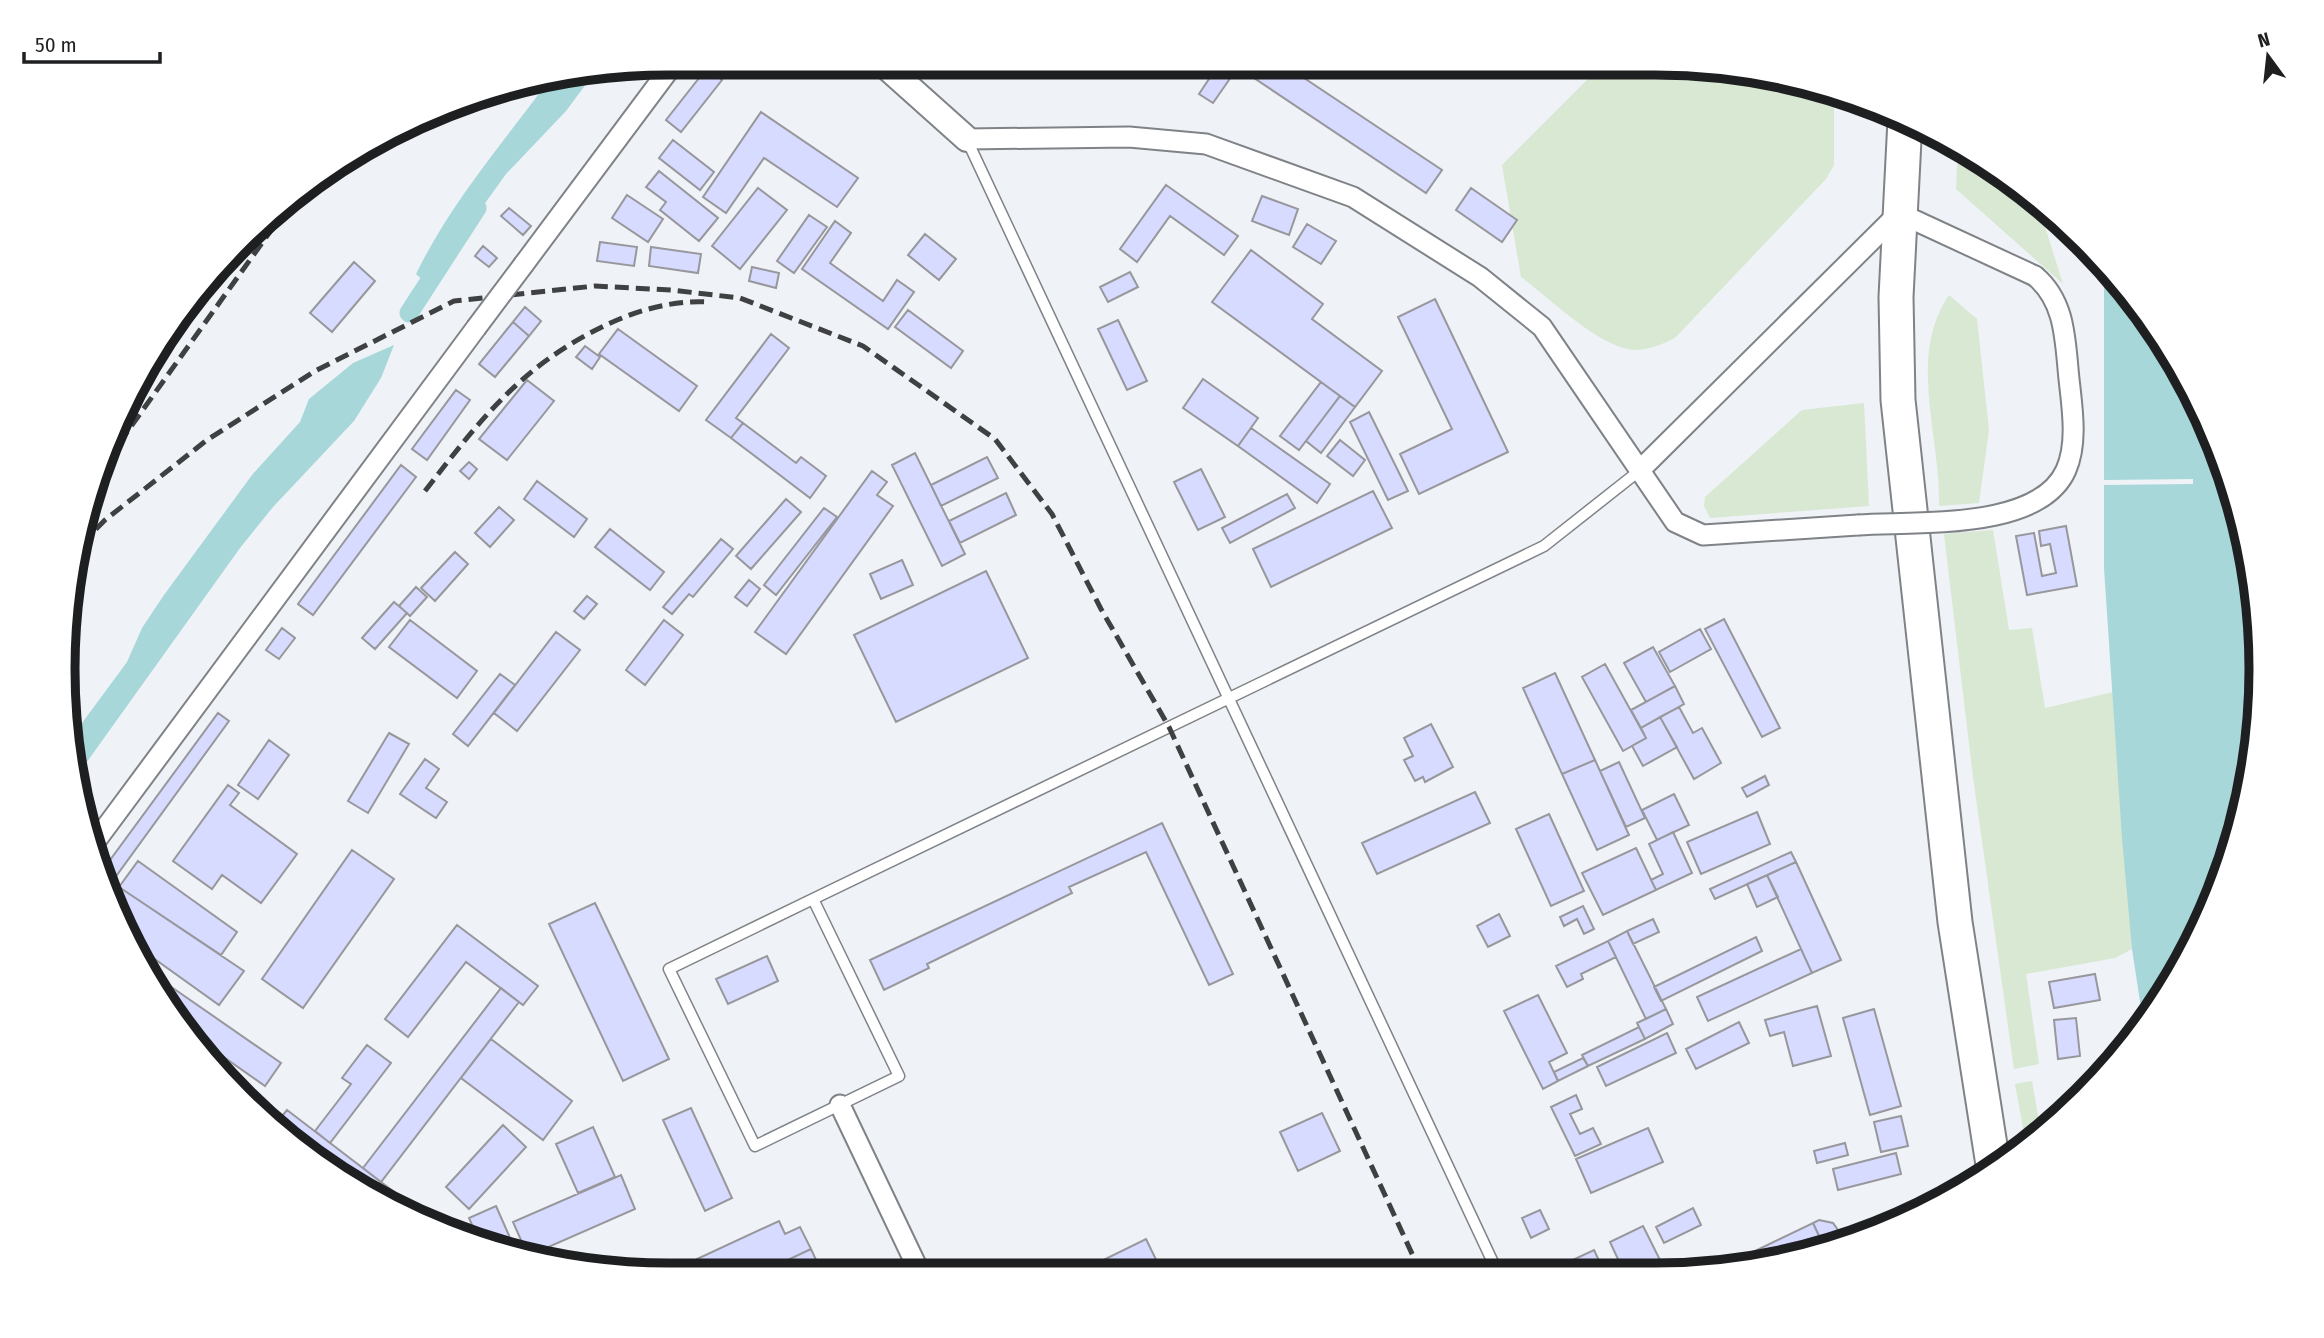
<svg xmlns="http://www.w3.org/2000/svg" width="2324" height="1338" font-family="'Fira Sans Condensed',sans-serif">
<rect width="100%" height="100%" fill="#eff2f7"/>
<!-- green -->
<path fill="#d8e8d2" d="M1603,64H1694L1834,92V165L1826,179L1675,338C1662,344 1650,350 1634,350C1600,348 1549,298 1521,277L1502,165Z
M1958,144L2019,188L2018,195L2026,211L2041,214L2063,284L1956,189Z
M1949,295L1977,319L1989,430L1979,503L1939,506C1941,437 1907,357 1949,295Z
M1864,403L1869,506L1710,518L1704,506L1705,497L1802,410Z
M1993,530L2009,630L2032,628L2045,708L2113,692L2132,949L2115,958L2026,974L2039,1064L2014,1069L1973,777L1944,534Z
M2032,1081L2041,1133L2026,1144L2015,1084Z"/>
<!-- water -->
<path fill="#a7d7d9" d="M592,76L566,111L506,174L427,284L416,274C450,204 501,145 547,83Z
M2104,267L2136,300L2199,401L2240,513L2260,630L2256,748L2229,864L2180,972L2143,1021L2132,949L2122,838L2104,568Z
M394,345L381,378L354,421L273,507L240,548L79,773L71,738L127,662L142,628L164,595L252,475L300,422L309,399L353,363Z"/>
<!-- pier -->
<path fill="#eff2f7" d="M2193,479V484L2104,485L2103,480Z"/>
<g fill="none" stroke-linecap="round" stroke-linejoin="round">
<!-- canal -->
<path stroke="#a7d7d9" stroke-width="19" d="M409,313L477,208"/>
</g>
<!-- building -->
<path fill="#d7dbff" stroke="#97979c" stroke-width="2" d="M733,63H748L743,70Z
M1219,64L1238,67L1213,103L1199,94Z
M1233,64H1283L1442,170L1426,193Z
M707,68L722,80L681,132L666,120Z
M761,112L858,178L837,207L764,158L726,213L703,197Z
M673,140L714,172L700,190L659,158Z
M659,171L718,218L699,241L660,210L666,202L646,187Z
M1166,185L1238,236L1224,255L1170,216L1137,262L1120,249Z
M758,188L787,210L740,269L712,246Z
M1471,188L1517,220L1502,242L1456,210Z
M627,195L663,219L648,242L612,218Z
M1262,196L1298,209L1289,235L1252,221Z
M509,208L531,226L523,235L501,216Z
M809,215L827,227L794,273L777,261Z
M835,221L851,233L830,263L883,301L897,280L914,292L888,329L802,269Z
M1307,224L1336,241L1321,264L1293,247Z
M925,234L956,259L939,280L908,255Z
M600,242L637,247L634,266L597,261Z
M483,246L497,258L489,267L475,256Z
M651,247L701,254L698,273L649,266Z
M1251,250L1323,304L1312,319L1382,371L1355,407L1212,302Z
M354,262L375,281L332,332L310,313Z
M752,267L779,273L776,288L749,281Z
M1130,272L1138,287L1108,302L1100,287Z
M1435,299L1508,452L1419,494L1400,454L1452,429L1398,317Z
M525,307L541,321L529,336L513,322Z
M908,310L963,351L951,368L895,327Z
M1118,320L1147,381L1127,390L1098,329Z
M513,322L529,336L495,377L479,364Z
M618,329L697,386L679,411L599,354Z
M771,334L789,348L736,418L743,423L731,438L706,420Z
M585,346L600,357L592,369L576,357Z
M1203,379L1258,418L1238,446L1183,408Z
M527,380L554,401L507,460L479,439Z
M1321,382L1340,396L1299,450L1280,436Z
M456,390L470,400L427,460L412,449Z
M1340,396L1355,407L1321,453L1306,441Z
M1369,412L1408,491L1388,500L1350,422Z
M743,423L796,463L801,457L826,476L810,498L731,438Z
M1251,428L1330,484L1317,503L1238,446Z
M1340,440L1365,460L1353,476L1327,456Z
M915,453L965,554L942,566L892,465Z
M987,457L998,478L941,506L931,485Z
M469,462L477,469L469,479L460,471Z
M401,465L416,477L313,615L298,604Z
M1201,469L1225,517L1198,530L1174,482Z
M872,471L887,482L877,495L893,506L786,654L755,632Z
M537,481L587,519L574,537L524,499Z
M1373,491L1392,528L1271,587L1253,549Z
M1006,493L1016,515L960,543L949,521Z
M1287,494L1295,508L1230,543L1222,528Z
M786,499L801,512L751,569L736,556Z
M499,507L514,520L490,547L475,533Z
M824,508L837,517L776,595L764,585Z
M2066,526L2077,586L2027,595L2016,536L2034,533L2042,576L2056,573L2050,544L2041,546L2039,531Z
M610,529L664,572L650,590L595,547Z
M721,539L733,549L693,597L689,594L672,614L663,607Z
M455,552L468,564L435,601L421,588Z
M902,560L913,585L881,599L870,574Z
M986,571L1028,658L896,722L854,635Z
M749,580L760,589L747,606L735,597Z
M416,587L427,597L410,616L399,606Z
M587,596L597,604L584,619L574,611Z
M394,602L407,613L375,649L362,638Z
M1724,619L1780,728L1762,737L1705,629Z
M410,620L477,671L457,698L389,647Z
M664,620L683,635L645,685L626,670Z
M282,628L295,638L279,659L266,650Z
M1700,629L1711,649L1670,672L1659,652Z
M556,632L580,650L517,731L494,713Z
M1653,647L1675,686L1646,702L1624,663Z
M1605,664L1646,738L1623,751L1582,677Z
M1555,673L1595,760L1562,774L1523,688Z
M500,674L515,685L468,746L453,734Z
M1675,686L1684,704L1641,728L1631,710Z
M1679,707L1693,733L1702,728L1721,763L1694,779L1660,717Z
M218,713L229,721L106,890L102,871Z
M1660,717L1677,747L1643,766L1632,746L1646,738L1641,728Z
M1431,724L1453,767L1425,782L1423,777L1415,781L1404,760L1413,756L1404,738Z
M389,733L409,744L368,813L348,801Z
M269,740L289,755L258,799L238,785Z
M425,759L439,769L426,788L447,802L436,818L400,794Z
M1595,760L1629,835L1597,850L1562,774Z
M1619,762L1645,818L1626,827L1600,771Z
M1765,776L1769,785L1747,797L1742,788Z
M228,785L239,793L230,805L297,854L261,903L222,875L212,889L173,861Z
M1475,792L1490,823L1377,874L1362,843Z
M1674,794L1689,825L1657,840L1642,810Z
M1757,812L1770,844L1701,874L1687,842Z
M1549,814L1584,891L1551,906L1516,829Z
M1162,823L1233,974L1209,985L1146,852L1069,887L1072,893L927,964L929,968L884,990L870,960Z
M1673,832L1692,873L1656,890L1651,880L1663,874L1649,844Z
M1636,848L1656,890L1603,915L1582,873Z
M352,850L394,879L303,1008L262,979Z
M1791,852L1796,862L1715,899L1710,889Z
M138,861L237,932L221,955L119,887Z
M1796,862L1841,960L1812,973L1767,875Z
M1767,875L1778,897L1757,907L1747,884Z
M119,887L244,971L219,1005L138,947L109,901Z
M595,903L669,1059L623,1081L549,924Z
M1583,906L1594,929L1584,934L1577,919L1564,926L1560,917Z
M1499,914L1510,936L1488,947L1477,926Z
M1653,919L1659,932L1633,944L1627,931Z
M457,925L538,986L523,1005L466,962L408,1037L385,1019Z
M1627,931L1666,1009L1646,1019L1608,941Z
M1756,937L1762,951L1661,1001L1654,987Z
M1608,941L1616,957L1581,974L1583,979L1567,987L1556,966Z
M1801,949L1812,973L1708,1021L1697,997Z
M767,956L778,981L728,1004L716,979Z
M2095,974L2100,1000L2054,1008L2049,982Z
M157,977L281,1063L265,1086L201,1041L205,1036L184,1021Z
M501,988L519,1002L381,1182L363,1168Z
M1538,995L1567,1053L1549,1062L1558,1081L1543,1089L1504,1011Z
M1817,1006L1831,1056L1793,1066L1784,1032L1770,1036L1765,1020Z
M1666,1009L1673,1024L1645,1039L1637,1023Z
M1874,1009L1901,1106L1870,1115L1843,1018Z
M2076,1018L2080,1056L2058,1059L2054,1020Z
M1739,1022L1749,1043L1696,1069L1686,1049Z
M1639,1027L1645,1039L1588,1066L1582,1055Z
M1667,1033L1676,1053L1606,1086L1597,1067Z
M491,1039L572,1101L543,1140L461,1078Z
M367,1045L391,1063L330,1143L315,1131L351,1084L342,1078Z
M203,1052L217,1062L213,1068Z
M1583,1058L1588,1066L1558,1081L1554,1072Z
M233,1075L260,1095L254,1102L228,1081Z
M1576,1095L1582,1109L1570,1114L1580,1134L1593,1128L1601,1144L1575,1156L1551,1107Z
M691,1108L732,1198L705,1211L663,1120Z
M287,1110L381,1182L370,1196L278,1121Z
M1322,1113L1340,1151L1298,1171L1280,1132Z
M1901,1116L1908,1146L1881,1152L1874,1122Z
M503,1125L526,1147L469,1209L446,1187Z
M593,1127L615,1177L578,1193L556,1144Z
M1648,1128L1663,1162L1591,1193L1576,1159Z
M1845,1143L1848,1155L1817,1163L1814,1151Z
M1896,1153L1901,1174L1838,1190L1833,1169Z
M621,1175L635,1209L528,1256L513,1222Z
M381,1182L397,1194L390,1204L370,1196Z
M496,1206L515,1249L508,1253L479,1241L469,1218Z
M1693,1208L1701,1225L1664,1243L1656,1227Z
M1540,1210L1549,1229L1531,1238L1522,1218Z
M1819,1220L1833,1223L1843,1237L1822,1242L1813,1223Z
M779,1221L785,1234L800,1227L811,1249L760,1273H703L697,1259Z
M1813,1223L1825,1249L1761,1263L1755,1251Z
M1643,1226L1665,1270H1623L1610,1242Z
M1146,1239L1162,1272H1079Z
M1857,1239L1850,1243L1831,1247V1244Z
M811,1249L822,1273H783L779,1264Z
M1594,1250L1601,1265L1587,1270L1549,1271Z"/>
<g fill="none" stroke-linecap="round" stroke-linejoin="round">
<defs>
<path id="service" d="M967,140L1497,1271
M813,899L1544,546L1639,471
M813,899L899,1076L755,1146L669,969Z"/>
<path id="minor" d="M967,139L1129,137L1206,144L1353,197L1480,277L1542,327L1675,522L1703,535L1858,525
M524,264L674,63
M1639,471L1899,213L2035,276
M95,842L476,328
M840,1105L920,1273"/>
<path id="tertiary" d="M882,63L967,139"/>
<path id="trunk" d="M1905,120L1896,297L1898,400L1955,922L1994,1171"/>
</defs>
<!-- service casing -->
<use href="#service" stroke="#7f8286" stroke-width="13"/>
<!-- minor casing -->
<use href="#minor" stroke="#7f8286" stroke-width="23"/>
<!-- tertiary casing -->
<use href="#tertiary" stroke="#7f8286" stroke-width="28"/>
<!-- trunk casing -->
<use href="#trunk" stroke="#7f8286" stroke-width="37"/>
<!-- service -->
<use href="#service" stroke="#fff" stroke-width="10"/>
<!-- minor -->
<use href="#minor" stroke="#fff" stroke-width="19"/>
<!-- tertiary -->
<use href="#tertiary" stroke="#fff" stroke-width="24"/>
<!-- trunk -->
<use href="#trunk" stroke="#fff" stroke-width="33"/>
<!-- rail -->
<path stroke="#3f4042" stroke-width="5" stroke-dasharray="14 7" stroke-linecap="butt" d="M107,460L302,187
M425,491C480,420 521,366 604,326C635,311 672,300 707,302
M81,544L105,520L207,440L315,371L454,301L595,286L671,290L740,298L863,346L995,439L1052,514L1101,609L1169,727L1420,1271"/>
<defs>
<path id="minor-bridge" d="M476,328L524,264
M1858,525C1916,521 2039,531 2066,470C2078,443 2072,407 2069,379C2065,341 2066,302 2035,276"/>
</defs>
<!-- minor-bridge casing -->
<use href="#minor-bridge" stroke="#7f8286" stroke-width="23" stroke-linecap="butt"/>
<!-- minor-bridge -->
<use href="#minor-bridge" stroke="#fff" stroke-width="19"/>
</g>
<!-- crop -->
<path d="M0 0H2324V1338H0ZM669 75H1655A594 594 0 0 1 2249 669V669A594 594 0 0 1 1655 1263H669A594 594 0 0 1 75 669V669A594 594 0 0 1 669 75Z" fill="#fff" fill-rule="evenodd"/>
<path fill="none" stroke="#1e1f21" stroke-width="9" d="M669 75H1655A594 594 0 0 1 2249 669V669A594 594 0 0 1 1655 1263H669A594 594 0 0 1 75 669V669A594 594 0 0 1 669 75Z"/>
<!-- north arrow -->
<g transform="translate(2268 56) rotate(345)" stroke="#ffffff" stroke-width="5" paint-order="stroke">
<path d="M0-5L12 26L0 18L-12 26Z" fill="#1e1f21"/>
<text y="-10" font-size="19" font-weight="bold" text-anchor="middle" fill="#1e1f21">N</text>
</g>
<!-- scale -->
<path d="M24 52v10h136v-10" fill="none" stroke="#1e1f21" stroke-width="3.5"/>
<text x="35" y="52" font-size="21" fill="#1e1f21" stroke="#ffffff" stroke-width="5" paint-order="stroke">50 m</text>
</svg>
